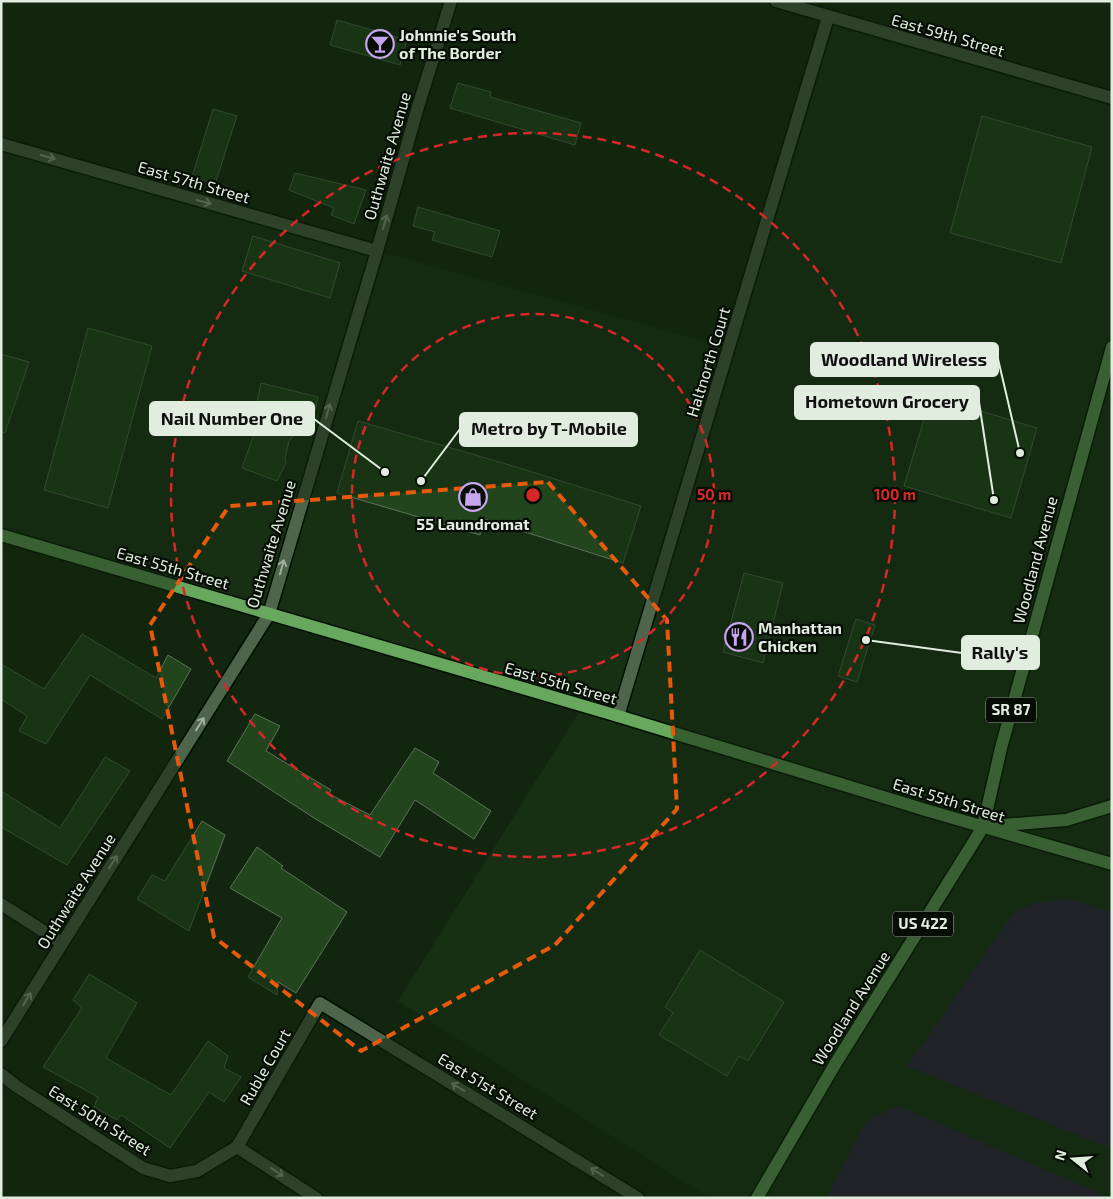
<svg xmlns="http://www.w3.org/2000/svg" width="1113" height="1199" font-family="'Exo 2',sans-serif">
<rect width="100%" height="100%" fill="#12260f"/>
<!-- built -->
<path fill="#173014" d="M828,17L1112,98V1198H710L398,1001L583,706L1,535V143L377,251L729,348Z"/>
<!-- green -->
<path fill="#322045" d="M1068,899L1112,912V1149L907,1066L1013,914L1034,903Z
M899,1106L1110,1198H826L867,1120Z"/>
<!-- building -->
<path fill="#22451e" stroke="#5c7359" d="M337,20L407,40L400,65L330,45Z
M458,83L491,92L490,97L581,123L575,145L450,108Z
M213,109L237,116L215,184L192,177Z
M982,116L1092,147L1061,263L950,233Z
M295,173L366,190L354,224L331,215L334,208L289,190Z
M418,207L500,231L492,257L432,240L435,232L413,226Z
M253,236L340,263L330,298L242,271Z
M88,328L152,346L108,508L44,490Z
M1,354L29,362L5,433L1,432Z
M261,383L318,397L315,411L305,409L294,435L289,441L285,458L286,463L277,481L242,468L265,403L257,402Z
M931,396L1037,428L1011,518L904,486Z
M358,421L513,466L641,506L623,563L484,519L480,535L337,493Z
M744,573L783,583L763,663L723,652Z
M856,619L875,625L857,682L838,676Z
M82,634L156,678L168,655L191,669L162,719L90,675L46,744L19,731L27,716L1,699V664L44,689Z
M255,714L280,726L266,751L331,790L329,794L370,815L415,748L439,762L433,773L491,811L474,839L415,800L380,857L314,818L227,761Z
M105,757L130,771L67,865L1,827V791L60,828Z
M202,821L225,835L189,931L137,899L152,875L165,881Z
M257,847L283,866L281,868L347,912L296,993L278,982L277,995L248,977L282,918L230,888Z
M700,950L784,1002L748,1061L739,1056L727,1076L659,1035L673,1013L665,1007Z
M89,974L137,1003L106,1058L171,1095L208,1041L228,1056L224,1068L241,1077L224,1102L209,1092L170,1148L121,1115L117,1120L94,1107L98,1097L43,1067L82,1008L73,1000Z"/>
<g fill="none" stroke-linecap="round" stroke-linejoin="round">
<defs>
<path id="street" d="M776,1L1112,98
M1,144L377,251
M618,716L828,17
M1,904L62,943
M1,1041L269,614L377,251L417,110L451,1
M1,1074L16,1086L143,1168L170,1176L197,1171L237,1147L320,1003L638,1198
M237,1147L316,1198"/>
<path id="primary" d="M1,535L618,716L929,811L1112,864
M990,826L1066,820L1112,806
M757,1198L834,1066L983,827L1001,748L1112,347"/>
</defs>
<!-- street casing -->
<use href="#street" stroke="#000f00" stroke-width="15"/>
<!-- primary casing -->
<use href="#primary" stroke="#000f00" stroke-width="15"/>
<!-- street -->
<use href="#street" stroke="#4e644b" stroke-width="12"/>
<!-- primary -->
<use href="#primary" stroke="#67a75e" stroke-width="12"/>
</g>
<!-- one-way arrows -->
<defs><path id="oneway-shaft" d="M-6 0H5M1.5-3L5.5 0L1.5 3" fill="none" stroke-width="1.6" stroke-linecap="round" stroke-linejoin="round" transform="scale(1.25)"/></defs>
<g stroke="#9fb09c">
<use href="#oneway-shaft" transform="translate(48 157) rotate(16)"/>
<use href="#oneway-shaft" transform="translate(204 202) rotate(16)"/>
<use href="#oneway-shaft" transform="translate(385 222) rotate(-74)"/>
<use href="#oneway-shaft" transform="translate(328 411) rotate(-74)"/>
<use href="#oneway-shaft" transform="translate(282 567) rotate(-74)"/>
<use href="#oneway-shaft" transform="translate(200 724) rotate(-58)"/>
<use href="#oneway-shaft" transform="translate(113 862) rotate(-58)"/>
<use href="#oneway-shaft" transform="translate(27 999) rotate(-58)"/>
<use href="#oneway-shaft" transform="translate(458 1087) rotate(-149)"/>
<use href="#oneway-shaft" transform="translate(277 1172) rotate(33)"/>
<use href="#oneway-shaft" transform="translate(597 1172) rotate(-148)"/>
</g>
<!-- marked area -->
<path d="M0 0H1113V1199H0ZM548,482L667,620L677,809L555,945L361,1051L214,937L150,625L229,506Z" fill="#12260f" fill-opacity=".55" fill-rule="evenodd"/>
<path fill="none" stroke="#e8590c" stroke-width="4" stroke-dasharray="10 6" stroke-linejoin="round" d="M548,482L667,620L677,809L555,945L361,1051L214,937L150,625L229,506Z"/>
<!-- distance rings -->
<g fill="none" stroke="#d62828" stroke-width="2.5" stroke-dasharray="9 6">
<circle cx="533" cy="495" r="181"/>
<circle cx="533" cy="495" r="362"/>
</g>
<!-- icons -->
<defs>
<symbol id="bar-ring" viewBox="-11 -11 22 22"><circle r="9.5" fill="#050d04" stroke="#c7a6ef" stroke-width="1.5"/><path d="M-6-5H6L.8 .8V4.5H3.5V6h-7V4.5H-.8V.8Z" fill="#c7a6ef"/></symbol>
<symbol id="shop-ring" viewBox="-11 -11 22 22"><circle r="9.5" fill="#050d04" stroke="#c7a6ef" stroke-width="1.5"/><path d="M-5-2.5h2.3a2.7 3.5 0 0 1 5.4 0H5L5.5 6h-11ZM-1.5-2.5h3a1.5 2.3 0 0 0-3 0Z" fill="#c7a6ef"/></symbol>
<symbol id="restaurant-ring" viewBox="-11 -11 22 22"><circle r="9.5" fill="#050d04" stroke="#c7a6ef" stroke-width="1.5"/><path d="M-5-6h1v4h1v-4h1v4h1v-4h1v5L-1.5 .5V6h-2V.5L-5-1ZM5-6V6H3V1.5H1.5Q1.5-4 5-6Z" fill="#c7a6ef"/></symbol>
</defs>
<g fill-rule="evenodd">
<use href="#bar-ring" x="364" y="28" width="32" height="32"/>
<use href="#shop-ring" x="457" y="481" width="32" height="32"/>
<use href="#restaurant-ring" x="723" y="621" width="32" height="32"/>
</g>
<g text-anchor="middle" stroke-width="4.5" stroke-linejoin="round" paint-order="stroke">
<!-- shield labels -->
<g fill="#050d04" stroke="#9faa9d" stroke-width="1">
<rect x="986" y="697.5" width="50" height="25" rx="4"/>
<rect x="893" y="911.5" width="60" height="25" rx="4"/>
</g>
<g font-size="15" font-weight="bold" fill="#e1eedf">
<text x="1011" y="715">SR 87</text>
<text x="923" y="929">US 422</text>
</g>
<!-- poi labels -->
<g font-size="16" font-weight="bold" fill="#e1eedf" stroke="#050d04" text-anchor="start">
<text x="399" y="41">Johnnie's South<tspan x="399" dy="18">of The Border</tspan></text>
<text x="473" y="530" text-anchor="middle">55 Laundromat</text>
<text x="758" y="634">Manhattan<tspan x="758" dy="18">Chicken</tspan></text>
</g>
<!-- street labels -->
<g font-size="16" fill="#e1eedf" stroke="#050d04">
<text transform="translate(948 35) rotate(16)" y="6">East 59th Street</text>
<text transform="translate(387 156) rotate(-74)" y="6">Outhwaite Avenue</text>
<text transform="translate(194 182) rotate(16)" y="6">East 57th Street</text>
<text transform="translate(708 362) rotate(-73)" y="6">Haltnorth Court</text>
<text transform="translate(271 544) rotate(-73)" y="6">Outhwaite Avenue</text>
<text transform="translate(1035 560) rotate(-75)" y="6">Woodland Avenue</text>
<text transform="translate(173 568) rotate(16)" y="6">East 55th Street</text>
<text transform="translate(561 683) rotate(16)" y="6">East 55th Street</text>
<text transform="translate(949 800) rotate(17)" y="6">East 55th Street</text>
<text transform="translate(76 891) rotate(-58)" y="6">Outhwaite Avenue</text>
<text transform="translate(851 1008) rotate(-58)" y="6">Woodland Avenue</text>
<text transform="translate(265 1067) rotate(-60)" y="6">Ruble Court</text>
<text transform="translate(488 1086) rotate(31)" y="6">East 51st Street</text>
<text transform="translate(100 1120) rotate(32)" y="6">East 50th Street</text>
</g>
</g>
<circle cx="533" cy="495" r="8" fill="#d62828" stroke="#050d04" stroke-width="2.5"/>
<g font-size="15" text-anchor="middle" font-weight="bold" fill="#d62828" stroke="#050d04" stroke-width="4.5" stroke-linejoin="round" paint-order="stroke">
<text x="714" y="500">50 m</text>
<text x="895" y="500">100 m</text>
</g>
<!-- callouts -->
<path fill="none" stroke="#e1eedf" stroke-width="2" d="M1020 453L998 359M994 500L979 402M385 472L314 419M421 481L460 429M866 640L962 653"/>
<g fill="#e1eedf" stroke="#050d04" stroke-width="2">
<circle cx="1020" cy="453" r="5"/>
<circle cx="994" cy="500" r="5"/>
<circle cx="385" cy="472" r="5"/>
<circle cx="421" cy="481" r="5"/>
<circle cx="866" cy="640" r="5"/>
</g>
<g fill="#e1eedf" stroke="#e1eedf" stroke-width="2">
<rect x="811" y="343" width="187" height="33" rx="5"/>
<rect x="795" y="386" width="184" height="33" rx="5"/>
<rect x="150" y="402" width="164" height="33" rx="5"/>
<rect x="460" y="413" width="177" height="33" rx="5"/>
<rect x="962" y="636" width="77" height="33" rx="5"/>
</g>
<g font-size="18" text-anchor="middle" font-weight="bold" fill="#111">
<text x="904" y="366">Woodland Wireless</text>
<text x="887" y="408">Hometown Grocery</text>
<text x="232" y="425">Nail Number One</text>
<text x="549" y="435">Metro by T-Mobile</text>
<text x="1000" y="659">Rally's</text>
</g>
<!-- border -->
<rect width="1113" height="1199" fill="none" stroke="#e1eedf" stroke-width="5"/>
<!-- north arrow -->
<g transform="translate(1073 1159) rotate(287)" stroke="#050d04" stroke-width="4" paint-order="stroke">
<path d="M0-4L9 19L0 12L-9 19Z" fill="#e1eedf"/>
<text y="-8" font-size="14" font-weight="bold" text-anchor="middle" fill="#e1eedf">N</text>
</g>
</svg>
